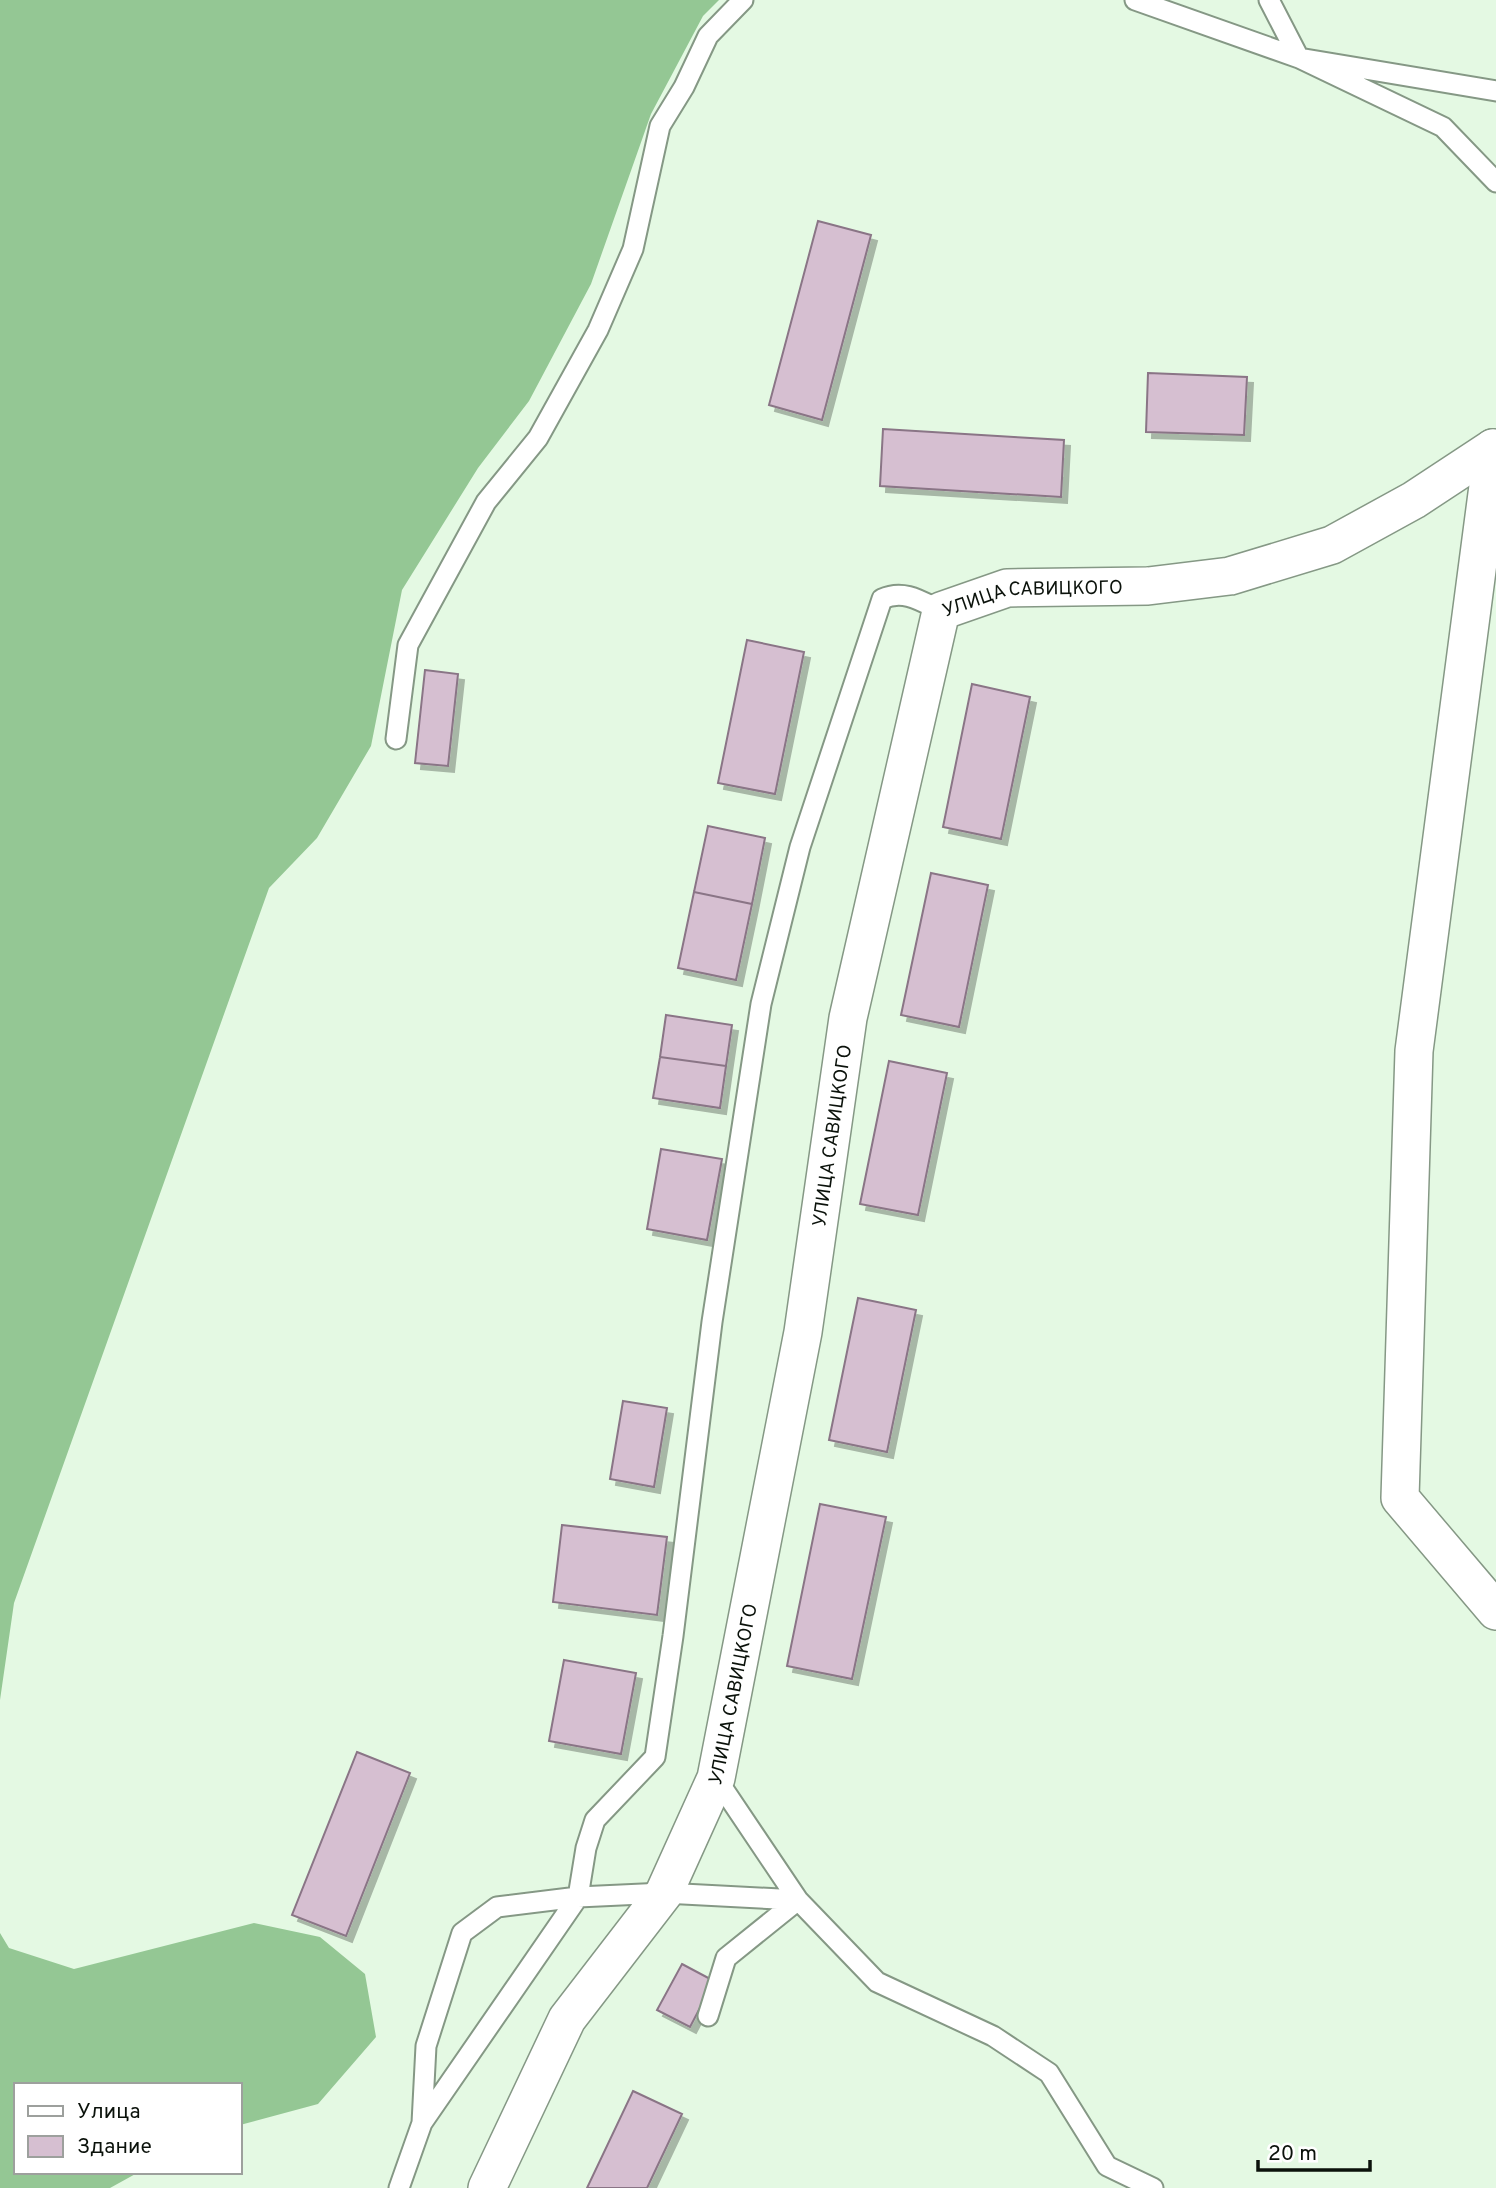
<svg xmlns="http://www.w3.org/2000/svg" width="1496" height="2188" font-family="Overpass,sans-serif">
<defs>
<filter id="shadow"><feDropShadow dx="6" dy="6" stdDeviation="0" flood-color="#0004"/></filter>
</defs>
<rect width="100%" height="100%" fill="#e4f9e3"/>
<!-- forest -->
<path fill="#94c794" d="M0,0H719L703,16L651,114L591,284L529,401L478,468L402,590L371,746L317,838L269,888L14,1603L0,1700Z
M254,1923L320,1937L365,1974L376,2037L318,2104L240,2125V2085H16V2172H139L110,2188H0V1933L9,1948L74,1969Z"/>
<!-- building -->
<path fill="#d6bfd1" stroke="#8a7586" stroke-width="2" filter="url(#shadow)" d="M818,221L871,235L822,420L769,405Z
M1148,373L1247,377L1244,435L1146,432Z
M883,429L1064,440L1061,497L880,486Z
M747,640L804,652L775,794L718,783Z
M425,670L458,674L448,766L415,763Z
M972,684L1030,697L1001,839L943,827Z
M708,826L765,838L752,904L694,892Z
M931,873L988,885L959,1027L901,1015Z
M694,892L752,904L736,980L678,968Z
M666,1015L732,1025L726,1066L660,1057Z
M660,1057L726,1066L720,1108L653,1098Z
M889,1061L947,1073L918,1215L860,1204Z
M661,1149L722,1159L707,1240L647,1229Z
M858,1298L916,1310L887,1452L829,1440Z
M623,1401L667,1408L654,1487L610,1479Z
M820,1504L886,1517L852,1679L787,1666Z
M562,1525L667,1537L657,1615L553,1602Z
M564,1660L636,1673L621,1754L549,1741Z
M357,1752L410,1773L346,1936L292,1915Z
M682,1964L714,1981L690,2027L657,2010Z
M633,2091L682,2114L647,2188H587Z"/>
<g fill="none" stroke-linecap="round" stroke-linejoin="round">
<defs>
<path id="service" d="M1135,0L1299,58L1443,127L1496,182
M1269,0L1299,58L1496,91
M396,739L408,645L486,502L538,438L598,330L633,249L660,126L684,87L708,36L743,0
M708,2016L726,1958L798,1900L716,1778
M422,2123L578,1897L586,1848L595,1820L655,1757L673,1636L712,1322L761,1004L800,847L882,599C904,589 921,601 941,611
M399,2188L422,2123L426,2046L462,1933L497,1907L578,1897L664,1893L798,1900L877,1982L993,2036L1049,2073L1107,2166L1153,2188"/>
<g id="minor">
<path d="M1493,448L1414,1051L1400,1498L1496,1611"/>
<path id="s1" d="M487,2188L567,2019L664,1893L716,1778L803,1332L848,1018L941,611L1007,588L1148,586L1230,576L1332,545L1414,500L1493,448"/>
</g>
</defs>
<!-- service casing -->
<use href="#service" stroke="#859885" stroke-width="23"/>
<!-- minor casing -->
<use href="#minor" stroke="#859885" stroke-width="40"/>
<!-- service -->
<use href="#service" stroke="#fff" stroke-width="19"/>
<!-- minor -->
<use href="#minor" stroke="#fff" stroke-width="37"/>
</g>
<g text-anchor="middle" stroke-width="5" stroke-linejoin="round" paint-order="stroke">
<!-- street labels -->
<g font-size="19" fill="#0b120b" stroke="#fff">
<text dy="7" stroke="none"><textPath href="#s1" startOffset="1755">УЛИЦА САВИЦКОГО</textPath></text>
<text dy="7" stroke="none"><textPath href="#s1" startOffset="1125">УЛИЦА САВИЦКОГО</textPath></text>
<text dy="7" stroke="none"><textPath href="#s1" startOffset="558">УЛИЦА САВИЦКОГО</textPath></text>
</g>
</g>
<!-- legend -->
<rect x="14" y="2083" width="228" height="91" fill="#ffffff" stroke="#9da09d" stroke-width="2"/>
<rect x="28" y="2106" width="35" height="10" fill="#ffffff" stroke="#9da09d" stroke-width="2"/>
<text x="77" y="2118" font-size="21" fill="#0b120b">Улица</text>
<rect x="28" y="2136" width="35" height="21" fill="#d6bfd1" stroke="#9da09d" stroke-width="2"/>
<text x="77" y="2153" font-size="21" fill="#0b120b">Здание</text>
<!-- scale -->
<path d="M1258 2160v10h112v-10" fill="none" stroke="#0b120b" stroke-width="3.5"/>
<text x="1268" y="2160" font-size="21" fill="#0b120b" stroke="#ffffff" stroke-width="5" paint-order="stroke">20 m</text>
</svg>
